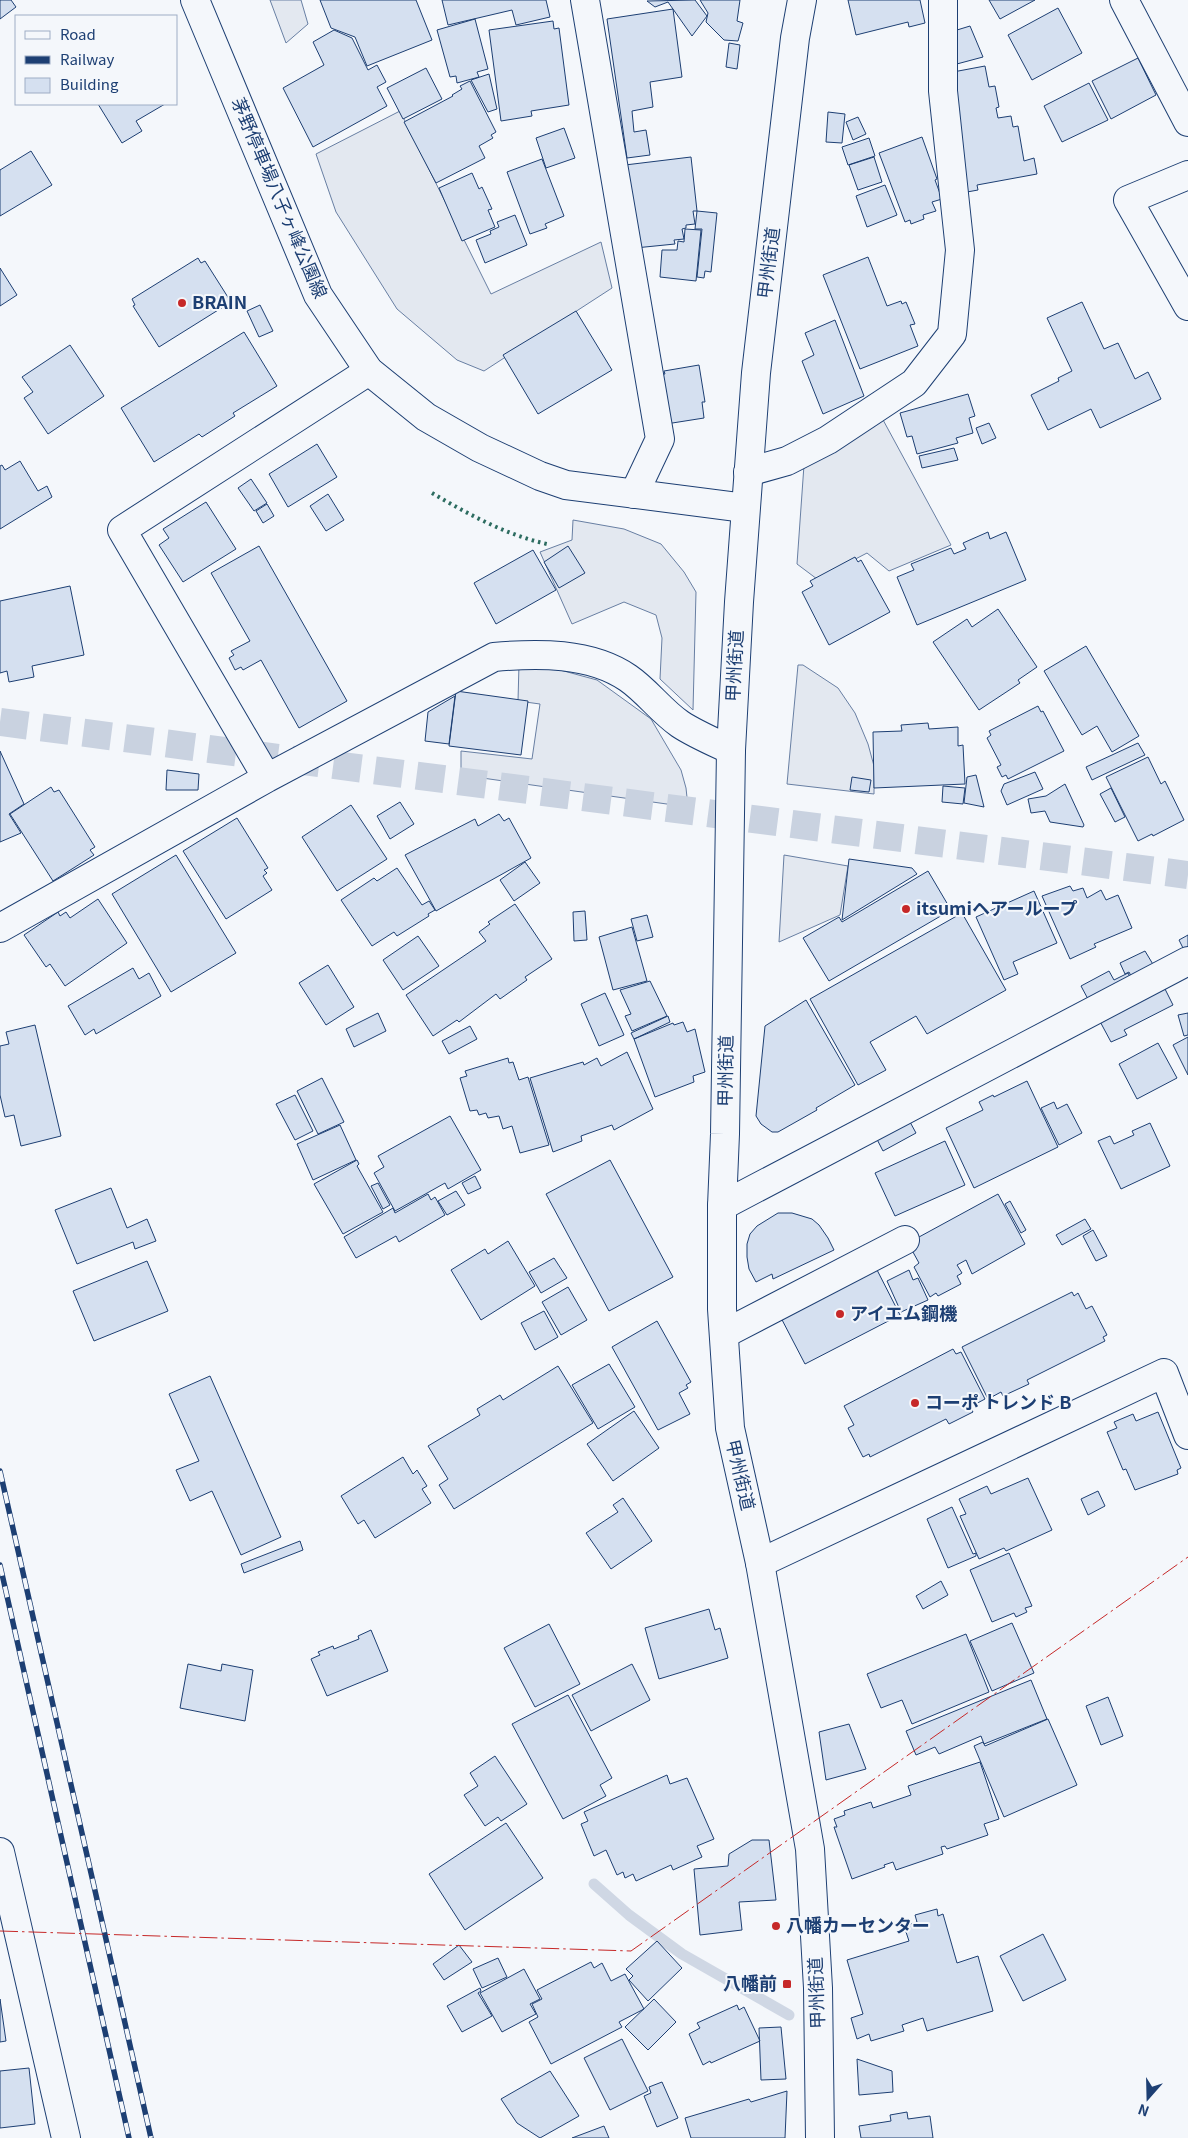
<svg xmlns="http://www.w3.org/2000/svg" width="1188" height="2138" font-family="Georgia,'Noto Sans JP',serif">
<rect width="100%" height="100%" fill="#f4f7fb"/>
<!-- parking -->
<path fill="#e3e8f0" stroke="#687fa3" d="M270,0H301L308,24L286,43Z
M400,111L491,294L601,242L612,288L484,371L457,360L397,309L336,212L316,154Z
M882,418L951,545L889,571L867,553L817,579L797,564L804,465Z
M573,520L624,529L661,544L684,572L696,592L693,710L660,679L662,638L656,615L624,602L572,624L540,552L572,540Z
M519,664H538L597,680L651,719L681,770L686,788L688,807L461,775V751L532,759L540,704L518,701Z
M798,665H803L838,688L855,713L868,744L874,766V794L787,784Z
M784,855L848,866L840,915L779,942Z"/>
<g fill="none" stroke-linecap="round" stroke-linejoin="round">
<!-- stream -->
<path stroke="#cfd7e4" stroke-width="11" d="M594,1884L629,1915L682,1954L789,2015"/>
</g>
<!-- building -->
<path fill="#d5e0f0" stroke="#1d3f73" d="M0,0H11L16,7L0,19Z
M320,0H416L432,40L367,66L355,37L331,28Z
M442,0H546L550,17L516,25L512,10L448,25Z
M695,0L707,16L692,36L668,2L655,7L647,1Z
M700,0H740L737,21L743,23L738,41L724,40L706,22L708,13Z
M848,0H920L925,23L909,27L908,22L856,35Z
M989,0H1035L1000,19Z
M1058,8L1082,53L1032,80L1008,35Z
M673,9L682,77L650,82L653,107L632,111L634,132L646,130L650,155L627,158L607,19Z
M475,19L488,69L477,72L479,77L457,83L456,76L450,77L437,30Z
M553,21L554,29L559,28L569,105L531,111L532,116L501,121L489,30Z
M970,26L983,57L953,65L957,30Z
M334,30L352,38L368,70L377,65L386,82L377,87L387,106L313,147L283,88L324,65L313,42Z
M729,43L740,45L737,69L726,67Z
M1138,58L1156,95L1111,119L1092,81Z
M985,66L989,87L995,86L999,107L996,108L998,118L1011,116L1013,127L1018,126L1024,161L1034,158L1037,174L977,185L978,190L967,192L953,72Z
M426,68L442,99L403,119L387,88Z
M489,74L497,109L488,112L471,80Z
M470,81L496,132L491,135L493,138L479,146L485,158L436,183L404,122L453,96L452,95L462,89L460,86Z
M1089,83L1108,120L1062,142L1044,106Z
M98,104H165L136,121L142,131L122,143Z
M828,112L845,114L842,143L826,142Z
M858,117L866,134L853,140L846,122Z
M564,128L575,158L546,168L536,138Z
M922,137L937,179L935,180L942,199L932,202L936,211L923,215L924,219L911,224L910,220L905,222L879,153Z
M869,138L875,156L848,165L842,147Z
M31,151L52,185L0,216V170Z
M691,157L697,211H693L695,224L686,225V228L682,229L684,239L674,240L675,244L635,248L625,165Z
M874,157L882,182L858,190L849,165Z
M542,159L564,216L545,224L547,228L530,234L507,172Z
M472,173L479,189L482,187L492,209L488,210L495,227L462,241L439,188Z
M885,185L897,215L867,227L856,196Z
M697,211L717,213L711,272L705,271L704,278L697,277L702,229H695Z
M515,215L527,245L485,263L476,240L491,234L490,231L499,227L497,222Z
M685,229L701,230L696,281L660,277L662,250H677L678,241L684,242Z
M868,257L887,306L901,301L902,304L906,302L915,324L910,325L918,346L860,369L823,275Z
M198,258L201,263L205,261L231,302L159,347L133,306L135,305L132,299Z
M0,268L17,295L0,306Z
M1082,302L1104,349L1118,343L1135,379L1148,372L1161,399L1100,428L1091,409L1048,430L1031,395L1059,381L1058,378L1072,371L1047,318Z
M260,305L273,331L259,337L247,311Z
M576,311L612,370L538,414L503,355Z
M835,320L864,396L823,414L802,361L814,355L805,333Z
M244,332L277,386L233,413L235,416L202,437L199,434L154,462L121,408Z
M70,345L104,396L48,434L24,398L33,392L22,377Z
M699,365L705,402H702L704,418L666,424L658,375L665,374L664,371Z
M968,394L975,416L969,418L973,433L956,438L958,443L917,454L912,436L907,437L900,413Z
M989,423L996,438L982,444L976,428Z
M317,444L337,477L288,507L269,474Z
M954,448L958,460L922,468L919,456Z
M20,461L38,491L47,486L52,497L0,529V466L2,465L5,470Z
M251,479L267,503L254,511L238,488Z
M328,494L344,520L326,531L310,506Z
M206,502L236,549L183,582L159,545L169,538L163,529Z
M267,504L274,516L263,523L256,511Z
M988,532L990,539L1006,532L1026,580L917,625L897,577L914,570L911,564L951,548L954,554L966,549L963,543Z
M259,546L347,701L299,728L261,660L243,670L241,667L235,670L229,658L234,655L231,651L250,641L211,573Z
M568,546L585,573L559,588L544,562Z
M533,550L556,590L496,624L474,583Z
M855,557L858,562L861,560L890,612L829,645L802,592L813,586L810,581Z
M70,586L84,655L32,666L34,677L9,682L7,671L0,673V601Z
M998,609L1037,667L1018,680L1020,683L979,710L933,642L967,619L972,627Z
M1086,646L1139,736L1112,752L1097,726L1082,735L1044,671Z
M456,691L528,701L521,755L449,746Z
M455,696L449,744L425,741L428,712Z
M1038,706L1041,712L1043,711L1064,751L1008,779L1006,775L1002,777L997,767L1001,765L987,738L991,735L989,731Z
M928,723L929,729L958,727V746L963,745L965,784L874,788L873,732L902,731L901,725Z
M1138,743L1145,755L1092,780L1086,767Z
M0,751L24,804L9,814L21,833L0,842Z
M1148,757L1161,784L1165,781L1184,820L1153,836L1152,834L1138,841L1106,777Z
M167,770L199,774L198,790H166Z
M1035,772L1043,789L1007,805L1001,791L1004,784Z
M976,775L984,807L964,803L967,777Z
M852,777L871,780L869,792L850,790Z
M1065,784L1084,825L1083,827L1050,822L1045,811L1031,813L1028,799L1046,796Z
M943,786L965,788L963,804L942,802Z
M51,787L54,792L59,790L95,847L90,850L94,855L53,881L10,814Z
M1111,788L1125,817L1115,822L1100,794Z
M400,802L414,824L390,839L377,816Z
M351,805L387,859L337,891L302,837Z
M499,814L504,821L509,818L531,858L436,911L405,855L475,819L478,826Z
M237,818L268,868L264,870L267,873L263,876L272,890L226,919L183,851Z
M176,855L236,953L171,992L112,894Z
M849,859L912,868L917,874L842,920Z
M525,862L540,883L514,901L500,880Z
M397,868L422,905L429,901L435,910L428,914L429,916L397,936L394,932L372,946L341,900L374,878L377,881Z
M928,871L951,910L829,981L803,938L839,917L842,922Z
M1070,886L1073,891L1083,888L1087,898L1101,890L1106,900L1118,895L1132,928L1094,944L1096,947L1070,959L1042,896Z
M1034,891L1057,943L1013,962L1018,974L1004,980L976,917Z
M98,899L127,943L65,986L50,964L46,967L24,935L58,912L60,916L66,912L70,918Z
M515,904L552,959L525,977L527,980L500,999L496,994L459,1022L457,1020L433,1036L406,995L486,941L479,932L490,924L488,922Z
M585,911L587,940L574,941L573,912Z
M962,913L1006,990L927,1034L916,1016L870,1042L886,1070L858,1085L810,999Z
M647,915L653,937L637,941L631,919Z
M632,927L647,981L613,990L599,937Z
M1188,935V958L1179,940Z
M418,936L439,966L403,990L383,960Z
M1145,951L1154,966L1132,978L1129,972L1125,974L1120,963Z
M328,965L354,1007L326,1025L299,983Z
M1154,967L1173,1005L1124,1030L1127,1035L1111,1042L1081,986L1109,971L1114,980L1128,973L1131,979Z
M133,968L139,979L149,973L161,996L96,1034L94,1029L85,1035L68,1006Z
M650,981L667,1016L632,1031L625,1016L631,1014L620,990Z
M605,993L624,1035L599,1046L581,1004Z
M806,1000L855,1085L816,1108L817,1110L778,1132H772L761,1124L756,1116L765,1026Z
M378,1013L386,1031L354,1047L346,1029Z
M1188,1013V1035L1184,1036L1178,1015Z
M668,1016L670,1022L634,1039L631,1033Z
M683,1022L687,1032L695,1029L705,1072L693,1076L694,1082L655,1097L634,1039L673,1023L674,1025Z
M35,1025L61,1136L21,1146L14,1115L5,1117L0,1095V1046L9,1044L6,1032Z
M470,1026L477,1039L449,1054L442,1041Z
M1188,1037V1075L1173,1045Z
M1158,1043L1177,1078L1137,1099L1119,1064Z
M627,1052L653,1109L614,1130L612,1125L581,1136L582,1141L553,1152L530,1078L583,1062L584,1065L597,1058L601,1066Z
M508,1058L509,1063L513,1062L519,1080L528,1077L549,1145L520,1153L512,1126L503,1129L499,1116L488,1118L486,1113L479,1115L477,1110L470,1111L460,1078L467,1076L465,1071Z
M322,1078L344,1122L318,1134L297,1091Z
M1027,1081L1058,1147L974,1188L946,1128L983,1110L979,1102L993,1095L994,1097Z
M295,1095L313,1131L295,1140L276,1104Z
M898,1100L916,1133L883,1151L866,1118Z
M1054,1102L1057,1109L1067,1104L1082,1133L1059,1145L1041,1108Z
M450,1116L481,1170L448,1189L445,1183L395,1211L374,1173L384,1167L378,1156Z
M1150,1123L1170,1166L1121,1189L1098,1141L1110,1136L1114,1144L1134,1135L1132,1131Z
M340,1125L356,1160L313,1180L297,1144Z
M945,1141L965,1185L895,1216L875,1173Z
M357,1160L359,1164L357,1166L383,1212L343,1234L314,1184Z
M610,1160L673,1277L609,1311L546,1194Z
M475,1176L481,1188L468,1194L462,1183Z
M378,1183L390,1205L383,1209L371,1186Z
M111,1188L127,1228L147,1219L156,1241L135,1249L133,1242L77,1264L55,1210Z
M456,1191L465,1205L447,1215L438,1201Z
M428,1194L431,1200L435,1197L445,1215L399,1242L396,1236L356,1258L344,1237L393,1208L395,1213Z
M998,1194L1025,1244L972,1274L966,1260L957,1265L962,1273L957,1276L961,1284L938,1296L936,1293L930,1297L914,1267L919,1263L908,1243Z
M1010,1201L1026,1230L1021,1233L1005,1204Z
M778,1213H792L812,1219L819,1225L828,1238L834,1250L773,1279L772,1274L756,1282L749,1269L747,1257V1244L750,1234L757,1226Z
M1085,1219L1091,1229L1062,1245L1056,1235Z
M1093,1230L1107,1256L1096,1261L1083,1236Z
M508,1241L535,1286L481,1320L451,1270L485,1249L488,1254Z
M554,1258L567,1278L541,1293L529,1272Z
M147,1261L168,1311L94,1341L73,1291Z
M874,1264L900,1315L805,1364L779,1314Z
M909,1270L913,1280L918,1278L928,1300L901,1312L887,1281Z
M568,1287L587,1320L561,1335L542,1302Z
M1072,1292L1074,1296L1078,1293L1086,1309L1092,1306L1107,1335L1103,1337L1105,1341L1027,1380L1029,1384L1003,1396L1001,1392L988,1399L962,1347Z
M544,1311L558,1337L535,1350L521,1323Z
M657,1321L691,1382L686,1385L688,1388L679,1393L690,1414L658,1430L612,1347Z
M953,1349L956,1354L961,1352L985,1399L970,1407L973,1412L949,1424L946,1419L870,1457L869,1454L863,1457L848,1428L854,1425L844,1406Z
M609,1364L635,1407L598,1429L572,1385Z
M558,1366L593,1423L454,1509L439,1485L448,1479L428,1446L480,1415L477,1409L500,1395L503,1400Z
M210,1376L281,1537L241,1555L212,1491L190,1501L176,1470L199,1461L169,1394Z
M634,1411L659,1448L613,1481L587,1444Z
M1158,1412L1181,1468L1177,1470L1178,1474L1135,1490L1126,1469L1123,1470L1107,1432L1117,1428L1114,1422L1133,1414L1136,1421Z
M403,1457L413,1474L417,1470L427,1486L422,1489L431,1503L375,1538L364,1520L358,1524L341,1496Z
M1028,1478L1052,1530L1006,1551L1004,1548L979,1559L960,1516L966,1514L959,1499L987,1486L991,1494Z
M1098,1491L1105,1506L1088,1515L1081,1499Z
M623,1498L652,1541L611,1569L586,1533L618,1512L613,1505Z
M952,1507L973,1554L976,1553V1556L948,1568L927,1519Z
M300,1541L303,1550L244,1573L241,1564Z
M1009,1553L1032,1606L1025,1608L1027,1612L1016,1617L1014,1613L992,1622L970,1570Z
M941,1581L948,1595L923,1609L916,1596Z
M709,1609L715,1630L720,1628L728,1658L659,1679L645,1628Z
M1012,1623L1034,1673L992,1691L970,1641Z
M549,1624L580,1684L535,1707L504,1648Z
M371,1630L388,1671L327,1696L311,1659L320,1655L318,1652L333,1646L334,1649L359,1639L358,1636Z
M966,1634L989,1692L912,1724L902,1700L881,1708L867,1674Z
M188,1664L221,1671L222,1664L253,1670L245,1721L180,1708Z
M632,1664L650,1700L591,1731L572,1695Z
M1031,1680L1047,1719L984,1744L981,1736L939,1754L935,1747L916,1755L906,1731Z
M568,1695L612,1778L600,1785L606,1796L563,1819L512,1724Z
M1108,1697L1123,1736L1101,1745L1086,1706Z
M1048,1719L1077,1785L1004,1817L974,1746L983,1742L985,1746Z
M849,1724L866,1769L826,1780L819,1732Z
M495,1756L527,1804L501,1821L498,1817L485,1826L464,1795L478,1786L470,1773Z
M980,1762L999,1819L984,1824L988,1835L947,1849L945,1846L941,1847L943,1854L896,1870L893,1862L884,1865L885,1867L852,1879L834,1827H837L834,1819L845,1815L844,1811L871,1802L873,1808L911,1795L908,1786Z
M667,1775L670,1784L687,1778L714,1839L697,1846L702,1857L673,1870L671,1865L636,1881L633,1874L625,1878L623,1872L617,1875L606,1850L594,1856L581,1824L588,1821L584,1812Z
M506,1823L543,1878L465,1930L429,1874Z
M752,1840H769L776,1900L739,1902L742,1930L700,1935L694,1869L728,1866L729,1854Z
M937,1909L938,1916L943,1914L957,1963L978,1956L993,2011L927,2031L923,2018L902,2025L904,2031L871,2041L869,2034L857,2039L851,2018L863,2014L847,1960L909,1941L904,1926L917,1922L915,1915Z
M1043,1934L1066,1980L1023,2001L1000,1956Z
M657,1941L682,1968L648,2001L629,1980L633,1976L626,1969Z
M459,1945L472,1962L444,1980L433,1964Z
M498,1958L507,1977L482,1988L473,1969Z
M591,1962L594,1968L602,1963L611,1981L625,1974L644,2009L619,2022L622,2027L551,2064L529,2022L538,2017L532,2004L542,1999L537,1990Z
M524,1969L540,1999L530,2004L536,2014L502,2032L480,1993Z
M480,1988L481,1991L478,1993L492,2016L462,2032L447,2006Z
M0,1999L6,2041L0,2042Z
M654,1999L676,2022L648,2050L625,2027Z
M737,2005L739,2010L744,2007L760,2041L711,2063L710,2061L703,2065L689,2034L700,2028L697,2023Z
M781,2027L786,2079L761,2080L759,2028Z
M622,2039L648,2091L610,2110L584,2058Z
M857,2059L892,2071L893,2092L859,2095Z
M29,2068L35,2124L0,2128V2071Z
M550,2071L579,2116L540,2138L517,2123L501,2099Z
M662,2082L678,2118L657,2127L644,2096L651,2093L649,2087Z
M787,2091L785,2138H691L685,2118L749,2099L751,2102Z
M907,2112L908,2119L930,2116L933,2138H861L859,2126L891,2121L890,2115Z
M604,2126L609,2138H572Z"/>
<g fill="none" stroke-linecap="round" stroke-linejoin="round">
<!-- highway-tunnel -->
<path stroke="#c9d2e0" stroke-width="28" stroke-dasharray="28 14" stroke-linecap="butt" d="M0,722L1188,875"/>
<defs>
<path id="minor" d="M585,0L660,439L634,494
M1124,0L1188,122
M1188,175L1128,200L1188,306
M748,472L787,461L828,440L914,383L952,334L960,250L943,91V0
M267,778L122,530L369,371
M0,928L267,778L494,657C537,653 590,652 628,678C647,691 661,711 680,724C695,734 714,742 731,750
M722,1206L1188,961
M724,1334L905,1240
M760,1563L1164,1373L1188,1435
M0,1852L66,2138"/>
<path id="major" d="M195,0L318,295L369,371L426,417L480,448L540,476L566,485L745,508"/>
<path id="highway" d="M802,0L795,38L756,373L739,602L731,750L725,1134L722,1206V1309L730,1428L760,1563L810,1849L818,1988L820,2138"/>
</defs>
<!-- minor casing -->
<use href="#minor" stroke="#1d3f73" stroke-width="30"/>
<!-- major casing -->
<use href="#major" stroke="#1d3f73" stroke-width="30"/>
<!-- highway casing -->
<use href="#highway" stroke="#1d3f73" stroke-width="30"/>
<!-- minor -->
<use href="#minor" stroke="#f4f7fb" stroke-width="28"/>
<!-- major -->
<use href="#major" stroke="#f4f7fb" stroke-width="28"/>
<!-- highway -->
<use href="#highway" stroke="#f4f7fb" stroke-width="28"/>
<defs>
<path id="rail" d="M0,1471L151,2138
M0,1565L129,2138"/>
</defs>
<!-- rail casing -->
<use href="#rail" stroke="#1d3f73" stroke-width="5.5"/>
<!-- rail -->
<use href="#rail" stroke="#f4f7fb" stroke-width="4" stroke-dasharray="11" stroke-linecap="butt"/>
<!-- hedge -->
<path stroke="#2c6c60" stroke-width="4" stroke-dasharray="2.5 4" stroke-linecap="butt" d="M432,493C468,514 506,535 547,544"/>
<!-- power -->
<path stroke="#c62828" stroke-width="1" stroke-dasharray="18 4 2.5 4" stroke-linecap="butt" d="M0,1931L631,1951L1188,1557"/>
</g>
<!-- markers -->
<g fill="#c62828" stroke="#f4f7fb" stroke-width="2">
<circle cx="182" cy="303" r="5"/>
<circle cx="906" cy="909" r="5"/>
<circle cx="840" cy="1314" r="5"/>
<circle cx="915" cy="1403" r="5"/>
<circle cx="776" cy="1926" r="5"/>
<rect x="782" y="1979" width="10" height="10" rx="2.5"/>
</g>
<g text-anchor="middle" stroke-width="4" stroke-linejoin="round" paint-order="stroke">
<!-- street labels -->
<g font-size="18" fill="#1d3f73" stroke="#f4f7fb">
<text transform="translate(279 198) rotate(67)" y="6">茅野停車場八子ヶ峰公園線</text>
<text transform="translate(769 263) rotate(-83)" y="6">甲州街道</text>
<text transform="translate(735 666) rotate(-87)" y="6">甲州街道</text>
<text transform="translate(726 1071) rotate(-89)" y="6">甲州街道</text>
<text transform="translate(740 1475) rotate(77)" y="6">甲州街道</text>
<text transform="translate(817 1993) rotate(-92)" y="6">甲州街道</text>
</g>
<!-- poi labels -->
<g font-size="18" font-weight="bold" fill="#1d3f73" stroke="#f4f7fb" text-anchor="start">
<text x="192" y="309">BRAIN</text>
<text x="916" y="915">itsumiヘアーループ</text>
<text x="850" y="1320">アイエム鋼機</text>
<text x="925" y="1409">コーポ トレンド B</text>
<text x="786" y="1932">八幡カーセンター</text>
<text x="777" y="1990" text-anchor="end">八幡前</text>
</g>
</g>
<!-- legend -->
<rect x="15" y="15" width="162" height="90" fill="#f4f7fb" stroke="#9eadc5"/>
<rect x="25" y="31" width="25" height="8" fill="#f4f7fb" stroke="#9eadc5"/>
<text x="60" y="40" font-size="15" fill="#1d3f73">Road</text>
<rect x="25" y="56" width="25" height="8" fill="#1d3f73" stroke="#9eadc5"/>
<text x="60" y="65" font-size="15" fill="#1d3f73">Railway</text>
<rect x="25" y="78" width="25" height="15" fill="#d5e0f0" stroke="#9eadc5"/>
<text x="60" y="90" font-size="15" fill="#1d3f73">Building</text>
<!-- north arrow -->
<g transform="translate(1148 2098) rotate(200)" stroke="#f4f7fb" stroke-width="4" paint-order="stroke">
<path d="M0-4L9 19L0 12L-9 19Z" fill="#1d3f73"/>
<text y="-8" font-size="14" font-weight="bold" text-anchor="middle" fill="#1d3f73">N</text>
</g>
</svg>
